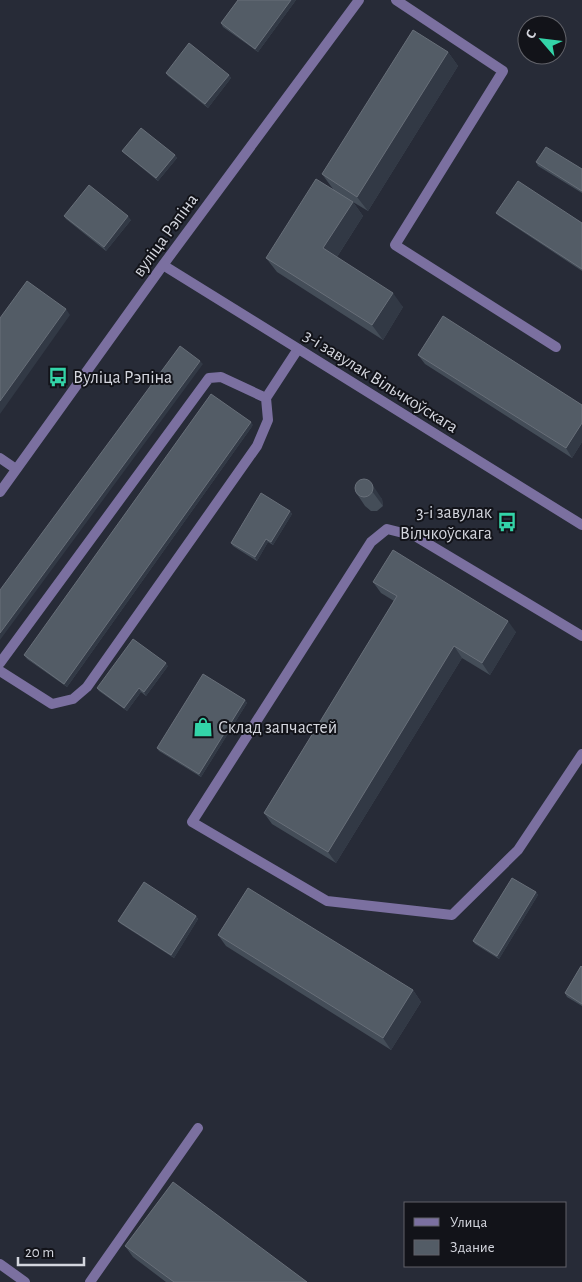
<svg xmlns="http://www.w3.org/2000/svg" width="582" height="1282" font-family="'Alegreya Sans',sans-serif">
<rect width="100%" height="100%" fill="#272b37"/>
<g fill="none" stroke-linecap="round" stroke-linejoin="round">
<!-- service -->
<path stroke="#7b70a0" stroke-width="10" d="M396,0L503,71L395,245L556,347
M0,458L16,469
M582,636L415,536L387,529L371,542L192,822L327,901L452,915L518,850L582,754
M0,663L209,378L221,377L266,398
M0,671L52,704L73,699L87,687L257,446L268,420L266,398L298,349
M90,1282L198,1128"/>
<!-- tertiary -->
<path stroke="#7b70a0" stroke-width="10" d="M163,265L582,525
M0,492L163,265L359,0
M0,1264L25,1282"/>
</g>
<!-- wall -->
<path fill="#444d58" d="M238,0H296L258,52L223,27L221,23Z
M448,52L458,66L368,211L353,202L363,216L337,257L403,307L383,340L277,272L266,258L333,189L322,174Z
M166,73L229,75L231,78L208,108L168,76Z
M122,151L175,155L177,158L158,181L125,154Z
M536,162L582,169V193L538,166Z
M496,213L582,223V271L499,216Z
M64,216L131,220L106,251L66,219Z
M418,355L582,405V442L572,458L425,364Z
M253,425L67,687L27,659L24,655Z
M360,479L382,499L383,506L377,511H371L365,506L355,491Z
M290,511L292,514L273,545L268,542L257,561L233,546L231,543Z
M373,582L516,632L490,675L462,658L336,863L272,824L264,813L394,601L381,593Z
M168,666L146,696L141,692L127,711L99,691L97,688Z
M245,700L247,703L201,777L159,751L157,748Z
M536,892L538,895L499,959L475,944L473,941Z
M196,916L198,919L174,958L121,924L118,921Z
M218,935L413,990L421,1002L391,1050L226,946Z
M582,967V1006L567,997L565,993Z
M125,1246L307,1282H166L133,1257Z"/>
<!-- shaded-wall -->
<path fill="#323945" d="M291,0H296L258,52L255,49Z
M448,52L458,66L368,211L357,197Z
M229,75L231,78L208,108L205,104Z
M175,155L177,158L158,181L156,178Z
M353,202L363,216L333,263L323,248Z
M128,216L131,220L106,251L104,247Z
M393,293L403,307L383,340L372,325Z
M66,309L70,315L0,414V401Z
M200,361L203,364L0,640V633Z
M251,422L253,425L67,687L64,684Z
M582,423V442L572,458L566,448Z
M372,484L382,499L383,506L372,491Z
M290,511L292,514L273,545L271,542Z
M266,539L268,542L257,561L255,557Z
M508,621L516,632L490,675L482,663Z
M454,646L462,658L336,863L328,852Z
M166,663L168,666L146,696L144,692Z
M139,688L141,692L127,711L124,708Z
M245,700L247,703L201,777L199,774Z
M536,892L538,895L499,959L497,956Z
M196,916L198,919L174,958L171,955Z
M413,990L421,1002L391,1050L383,1038Z"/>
<!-- building -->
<path fill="#535c66" stroke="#686f79" d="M238,0H291L255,49L221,23Z
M413,30L448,52L357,197L322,174Z
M189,43L229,75L205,104L166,73Z
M141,128L175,155L156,178L122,151Z
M546,147L582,169V191L536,162Z
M316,179L353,202L323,248L393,293L372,325L266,258Z
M518,181L582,223V269L496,213Z
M89,185L128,216L104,247L64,216Z
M27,281L66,309L0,401V318Z
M443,316L582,405V423L566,448L418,355Z
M180,346L200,361L0,633V590Z
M211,394L251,422L64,684L24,655Z
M355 488a9 9 0 1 1 18 0a9 9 0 1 1-18 0Z
M261,493L290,511L271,542L266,539L255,557L231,543Z
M393,550L508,621L482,663L454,646L328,852L264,813L397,596L373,582Z
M133,639L166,663L144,692L139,688L124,708L97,688Z
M203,674L245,700L199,774L157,748Z
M512,878L536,892L497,956L473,941Z
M144,882L196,916L171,955L118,921Z
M248,888L413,990L383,1038L218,935Z
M581,966L582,967V1004L565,993Z
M173,1182L307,1282H174L125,1246Z"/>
<!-- icons -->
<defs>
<symbol id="bus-bare" viewBox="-9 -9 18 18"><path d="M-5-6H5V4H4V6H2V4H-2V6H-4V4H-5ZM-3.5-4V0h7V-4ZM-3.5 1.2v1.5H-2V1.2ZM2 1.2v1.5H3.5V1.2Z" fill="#33d4a8" stroke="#121319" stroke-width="2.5" paint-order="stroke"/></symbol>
<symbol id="shop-bare" viewBox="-9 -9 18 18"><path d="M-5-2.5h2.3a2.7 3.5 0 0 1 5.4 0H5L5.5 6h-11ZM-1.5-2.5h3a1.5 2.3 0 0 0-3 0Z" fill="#33d4a8" stroke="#121319" stroke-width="2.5" paint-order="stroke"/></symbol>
</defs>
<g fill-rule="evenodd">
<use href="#bus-bare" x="44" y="363" width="28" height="28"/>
<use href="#bus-bare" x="493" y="508" width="28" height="28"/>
<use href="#shop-bare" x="189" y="713" width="28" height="28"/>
</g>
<g text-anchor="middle" stroke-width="4" stroke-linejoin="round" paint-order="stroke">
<!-- street labels -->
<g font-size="18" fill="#d4d6de" stroke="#121319">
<text transform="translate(165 235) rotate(-54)" y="6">вуліца Рэпіна</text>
<text transform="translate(381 381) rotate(32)" y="6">3-і завулак Вільчкоўскага</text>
</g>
<!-- poi labels -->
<g font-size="18" fill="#d4d6de" stroke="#121319" text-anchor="start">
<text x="73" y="383">Вуліца Рэпіна</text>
<text x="492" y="518" text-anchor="end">3-і завулак<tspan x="492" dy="21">Вілчкоўскага</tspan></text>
<text x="218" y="733">Склад запчастей</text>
</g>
</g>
<!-- legend -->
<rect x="404" y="1202" width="162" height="65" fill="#121319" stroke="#606168"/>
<rect x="414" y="1218" width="25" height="8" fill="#7b70a0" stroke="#606168"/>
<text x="450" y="1227" font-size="15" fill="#d4d6de">Улица</text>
<rect x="414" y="1240" width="25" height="15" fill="#535c66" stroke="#606168"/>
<text x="450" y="1252" font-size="15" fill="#d4d6de">Здание</text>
<!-- north arrow -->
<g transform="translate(542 40) rotate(298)"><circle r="24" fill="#121319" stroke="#606168"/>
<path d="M0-4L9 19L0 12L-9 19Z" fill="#33d4a8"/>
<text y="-8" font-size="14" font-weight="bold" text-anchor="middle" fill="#d4d6de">С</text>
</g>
<!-- scale -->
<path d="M18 1257v8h66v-8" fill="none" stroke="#d4d6de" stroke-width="2.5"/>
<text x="25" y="1257" font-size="15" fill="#d4d6de" stroke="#121319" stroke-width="4" paint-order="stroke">20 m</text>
</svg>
